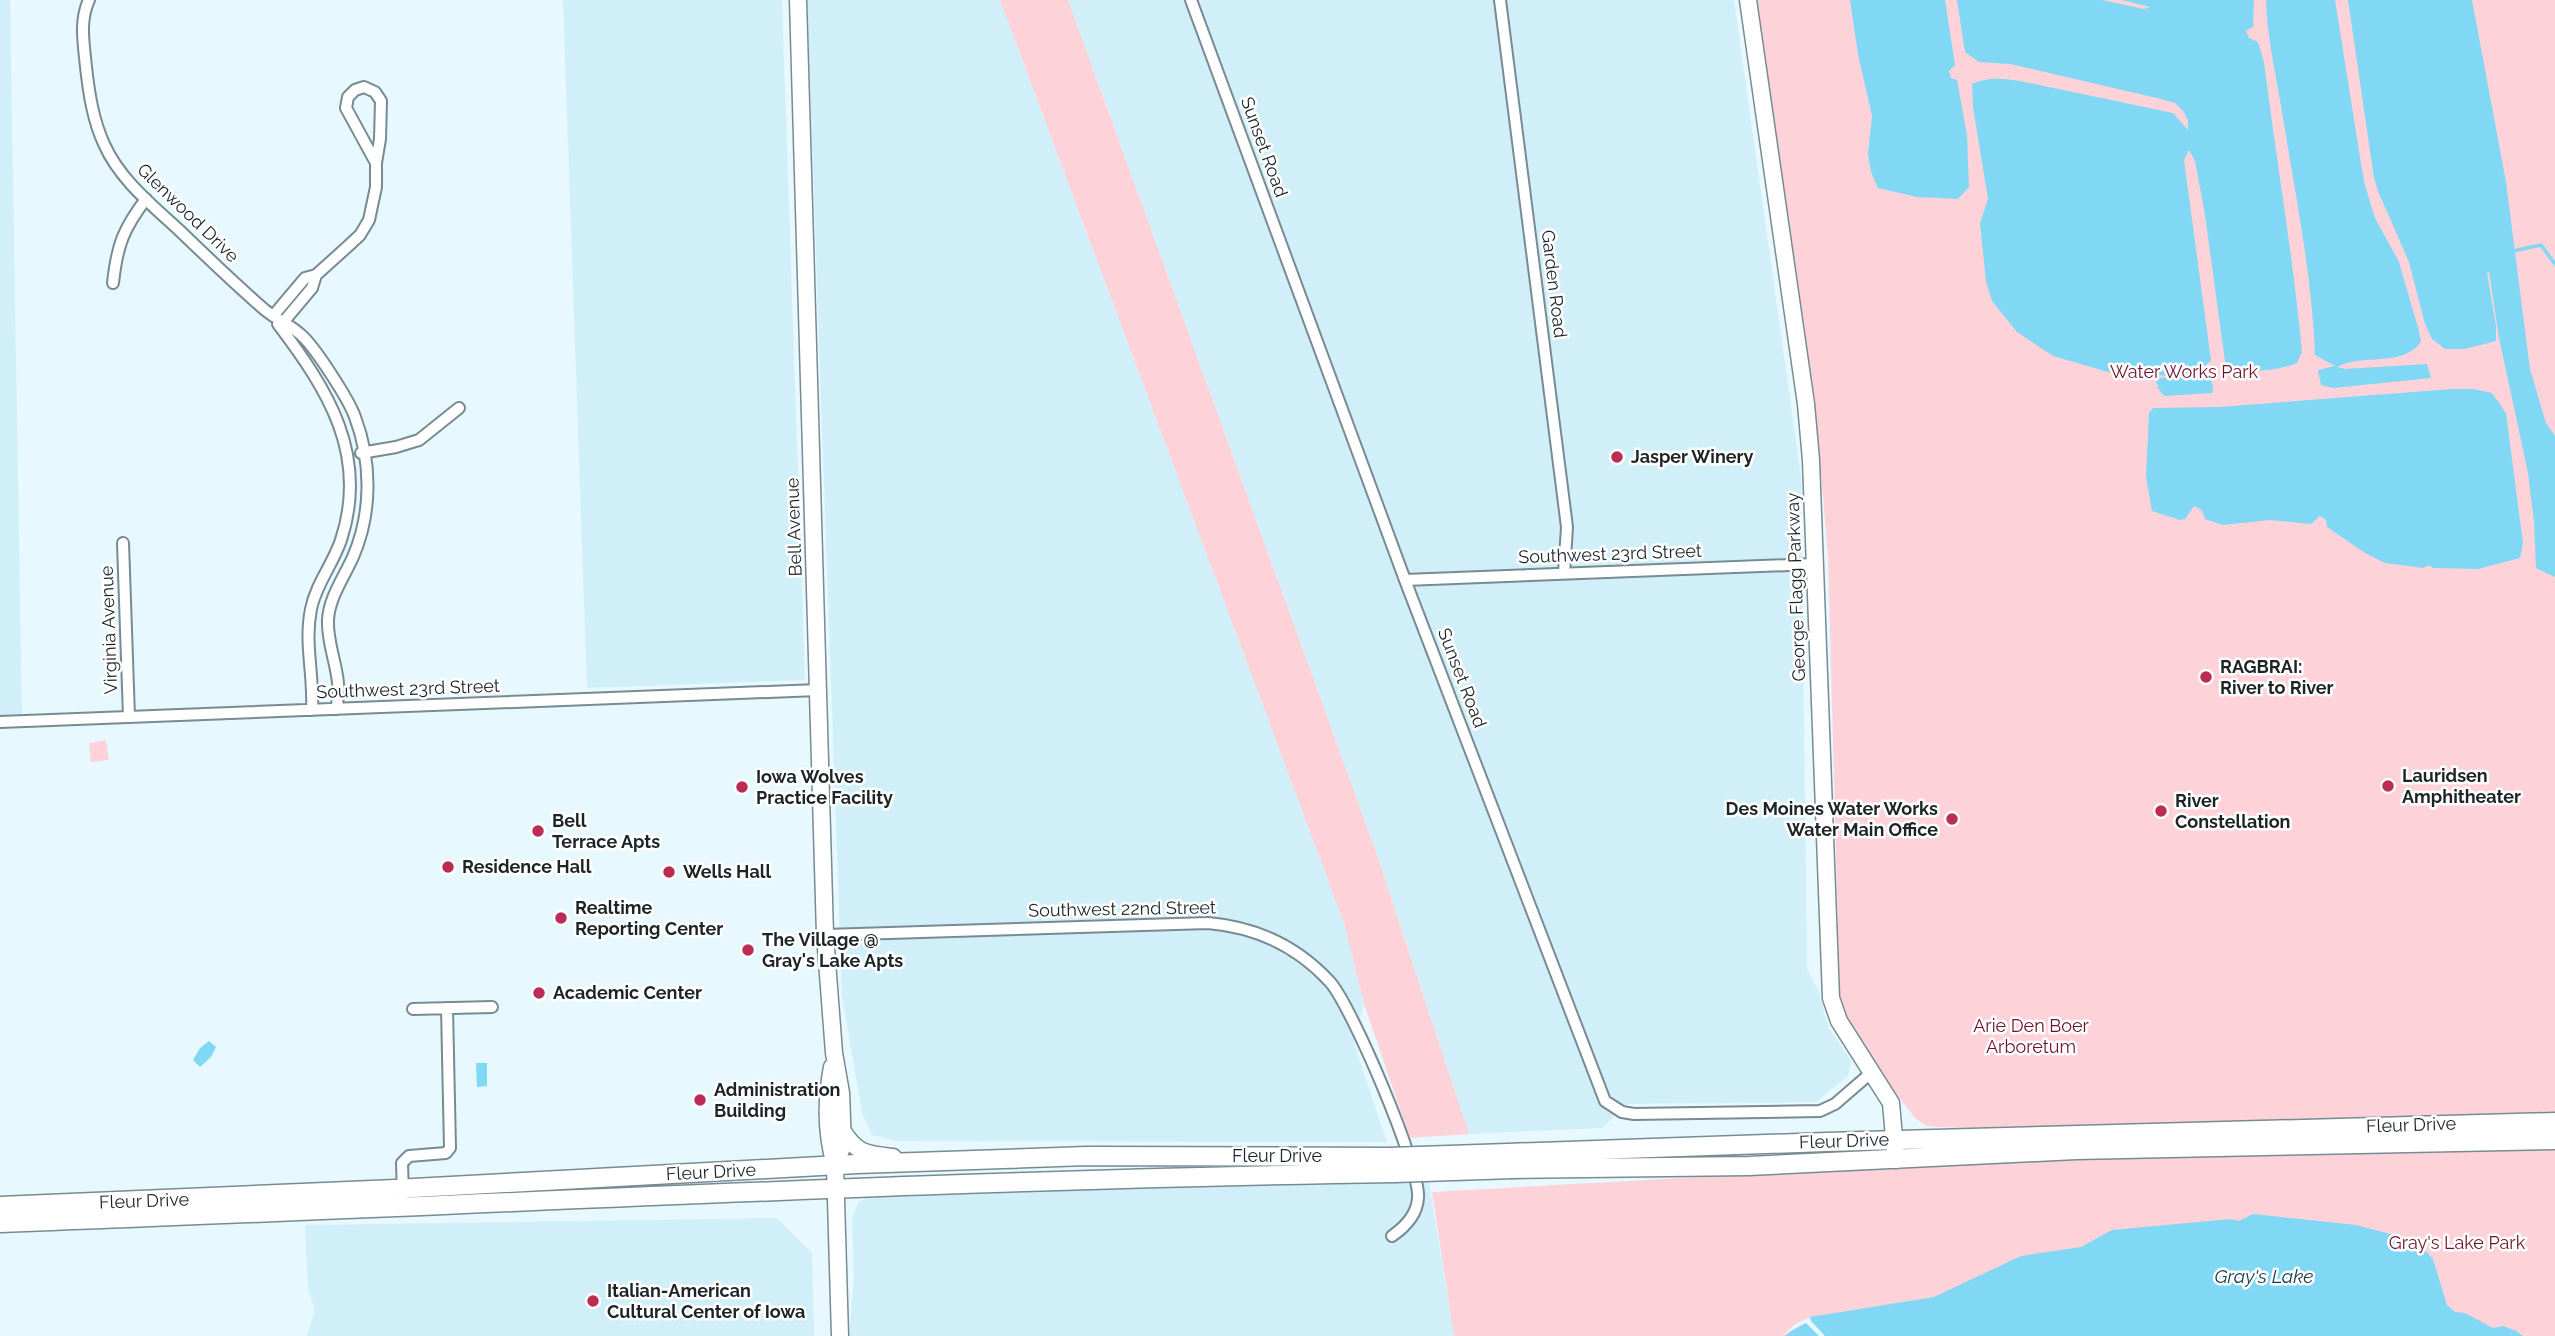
<svg xmlns="http://www.w3.org/2000/svg" width="2555" height="1336" font-family="Raleway,sans-serif">
<rect width="100%" height="100%" fill="#e7f8fe"/>
<!-- built -->
<path fill="#d1eff9" d="M0,0H10L22,721L0,722Z
M563,0H782L805,680L587,688Z
M807,0H1000L1344,923L1364,1004L1354,1043L1387,1142L895,1141L872,1135L862,1113L842,996Z
M1068,0H1734L1801,477L1807,969L1819,992L1828,1027L1851,1061L1848,1076L1816,1102L1627,1104L1602,1128L1469,1134L1375,849Z
M1394,1173L1398,1183L1429,1182L1454,1336H849L854,1278L852,1218L858,1203L871,1195Z
M777,1218L812,1253L814,1336H307L315,1310L308,1289L305,1225Z"/>
<!-- green -->
<path fill="#fdd3d9" d="M1000,0H1068L1375,849L1469,1134L1410,1138L1364,1004L1344,923Z
M1753,0H2555V1115L2035,1129L1936,1127L1927,1126L1916,1119C1873,1063 1817,1007 1838,929L1828,557L1818,437L1777,179Z
M106,740L109,760L91,762L89,743Z
M2555,1148V1336H1454L1432,1192L1876,1167L2187,1156Z"/>
<!-- water -->
<path fill="#80d8f5" d="M1850,0H1945L1955,65L1949,71L1951,78L1957,80L1967,135L1969,187L1958,199L1917,197L1878,188L1871,172L1868,154L1872,116L1858,54Z
M1957,0H2102L2144,9L2150,7L2122,0H2254L2253,27L2246,31L2249,38L2258,42L2264,62C2276,159 2293,255 2302,352L2297,363C2274,372 2251,372 2226,369L2205,215L2195,161L2189,150L2184,160L2211,360L2201,370L2181,376L2211,377L2213,388L2212,393L2164,396L2157,387L2159,386L2156,383L2158,378L2177,377L2157,375L2138,378L2108,372L2053,356L2017,332L1992,301L1986,282L1980,223L1988,199L1973,107L1972,84C1989,76 2007,79 2025,82L2173,113L2188,130V121L2184,112L2175,103L2161,99L2010,64L1979,62L1965,52Z
M2266,0H2335L2364,182L2375,218L2399,262L2419,331L2421,342C2401,368 2362,353 2337,367L2345,369L2427,364L2431,378L2333,388L2321,385L2318,370L2335,366L2315,355C2312,272 2294,188 2281,106C2275,70 2267,36 2266,0Z
M2348,0H2472L2506,182L2530,369L2546,423L2555,436V577L2536,568L2534,522L2528,473L2499,338L2489,272L2487,273L2496,326V341L2465,349H2445L2432,339L2425,324L2409,262L2378,191L2374,178Z
M2452,389H2473L2492,393L2506,413L2523,543L2520,558L2478,569L2433,568L2429,565L2423,568L2385,563L2365,553L2327,527L2326,520L2320,516L2311,524L2270,520L2223,525L2205,519L2202,510L2194,506L2185,519L2180,520L2152,511L2146,476L2149,413L2153,408L2219,407Z
M209,1041L216,1047L211,1057L200,1067L193,1060L200,1048Z
M476,1063H487V1086L477,1087Z
M2253,1214L2356,1225L2402,1237L2424,1249L2433,1259L2447,1305L2455,1312L2465,1313L2493,1328L2503,1326L2516,1331L2523,1336H1785L1810,1317L1934,1297L2021,1256L2081,1247L2112,1230L2231,1219L2239,1221Z"/>
<!-- pier -->
<path fill="#e7f8fe" d="M1810,1317L1811,1321L1825,1336H1819L1806,1323L1781,1336L1797,1323Z"/>
<g fill="none" stroke-linecap="round" stroke-linejoin="round">
<!-- stream -->
<path stroke="#80d8f5" stroke-width="3.5" d="M2513,251L2541,245L2555,264"/>
<defs>
<path id="street" d="M89,0C79,21 84,45 86,67C89,94 93,120 104,144C120,180 152,205 180,231C208,258 236,285 265,310C276,319 290,325 300,334C314,345 349,400 355,417C372,462 372,513 353,557C344,577 329,598 328,620C327,642 336,661 338,683C339,691 337,700 337,709
M1191,0L1405,580L1605,1101L1622,1112L1634,1114L1820,1111L1835,1104L1872,1072
M1500,0L1567,527L1564,573
M113,283C117,246 123,229 146,199
M273,316L305,278L316,275L346,248L360,235L369,220L376,187V163L380,139L381,101L375,92L364,87L355,90L348,97L346,108L376,163
M278,324C328,390 369,455 341,540C333,564 316,584 311,609C304,643 314,675 312,710
M280,326L312,288L316,275
M361,453L396,447L419,440L459,408
M123,543L129,717
M1405,580L1815,564
M0,722L818,690
M825,935L1208,923C1255,927 1297,946 1330,982C1351,1005 1421,1168 1418,1198C1417,1215 1405,1227 1392,1236
M413,1009L492,1007
M403,1194L402,1163L409,1156L446,1153L450,1148L447,1008"/>
<path id="secondary" d="M798,0L825,935L834,1053L841,1093L843,1145L835,1165
M1748,0L1806,404L1811,460L1831,998L1839,1021L1891,1103L1896,1160
M832,1067C826,1099 826,1134 835,1165L840,1336
M842,1130C857,1154 866,1154 893,1157"/>
<path id="primary" d="M1508,1153L1826,1142L2555,1122
M1513,1169L1749,1166L2076,1150L2555,1140
M0,1206L395,1189L857,1164L1087,1156L1389,1157
M0,1223C465,1206 929,1180 1394,1173"/>
</defs>
<!-- street casing -->
<use href="#street" stroke="#788b92" stroke-width="14"/>
<!-- secondary casing -->
<use href="#secondary" stroke="#788b92" stroke-width="19"/>
<!-- primary casing -->
<use href="#primary" stroke="#788b92" stroke-width="21"/>
<!-- street -->
<use href="#street" stroke="#fff" stroke-width="10"/>
<!-- secondary -->
<use href="#secondary" stroke="#fff" stroke-width="16"/>
<!-- primary -->
<use href="#primary" stroke="#fff" stroke-width="18"/>
<defs>
<path id="primary-bridge" d="M1389,1157L1508,1153
M1394,1173L1513,1169"/>
</defs>
<!-- primary-bridge casing -->
<use href="#primary-bridge" stroke="#788b92" stroke-width="21" stroke-linecap="butt"/>
<!-- primary-bridge -->
<use href="#primary-bridge" stroke="#fff" stroke-width="18"/>
</g>
<!-- markers -->
<g fill="#bc2d55" stroke="#fff" stroke-width="2.5">
<circle cx="1617" cy="457" r="7"/>
<circle cx="2206" cy="677" r="7"/>
<circle cx="2388" cy="786" r="7"/>
<circle cx="742" cy="787" r="7"/>
<circle cx="2161" cy="811" r="7"/>
<circle cx="1952" cy="819" r="7"/>
<circle cx="538" cy="831" r="7"/>
<circle cx="448" cy="867" r="7"/>
<circle cx="669" cy="872" r="7"/>
<circle cx="561" cy="918" r="7"/>
<circle cx="748" cy="950" r="7"/>
<circle cx="539" cy="993" r="7"/>
<circle cx="700" cy="1100" r="7"/>
<circle cx="593" cy="1301" r="7"/>
</g>
<g text-anchor="middle" stroke-width="5" stroke-linejoin="round" paint-order="stroke">
<!-- street labels -->
<g font-size="18" fill="#1c2426" stroke="#fff">
<text transform="translate(1264 147) rotate(70)" y="6">Sunset Road</text>
<text transform="translate(188 213) rotate(44)" y="6">Glenwood Drive</text>
<text transform="translate(1554 284) rotate(83)" y="6">Garden Road</text>
<text transform="translate(794 527) rotate(-92)" y="6">Bell Avenue</text>
<text transform="translate(1610 554) rotate(-2)" y="6">Southwest 23rd Street</text>
<text transform="translate(1796 587) rotate(-92)" y="6">George Flagg Parkway</text>
<text transform="translate(109 630) rotate(-92)" y="6">Virginia Avenue</text>
<text transform="translate(1462 678) rotate(69)" y="6">Sunset Road</text>
<text transform="translate(408 689) rotate(-2)" y="6">Southwest 23rd Street</text>
<text transform="translate(1122 909) rotate(-1)" y="6">Southwest 22nd Street</text>
<text transform="translate(2411 1125) rotate(-2)" y="6">Fleur Drive</text>
<text transform="translate(1844 1141) rotate(-2)" y="6">Fleur Drive</text>
<text x="1277" y="1162">Fleur Drive</text>
<text transform="translate(711 1172) rotate(-3)" y="6">Fleur Drive</text>
<text transform="translate(144 1201) rotate(-2)" y="6">Fleur Drive</text>
</g>
<!-- park labels -->
<g font-size="18" fill="#6e132d" stroke="#fff">
<text x="2184" y="378">Water Works Park</text>
<text x="2031" y="1032">Arie Den Boer<tspan x="2031" dy="21">Arboretum</tspan></text>
<text x="2457" y="1249">Gray's Lake Park</text>
</g>
<!-- poi labels -->
<g font-size="18" font-weight="bold" fill="#1c2426" stroke="#fff" text-anchor="start">
<text x="1631" y="463">Jasper Winery</text>
<text x="2220" y="673">RAGBRAI:<tspan x="2220" dy="21">River to River</tspan></text>
<text x="2402" y="782">Lauridsen<tspan x="2402" dy="21">Amphitheater</tspan></text>
<text x="756" y="783">Iowa Wolves<tspan x="756" dy="21">Practice Facility</tspan></text>
<text x="2175" y="807">River<tspan x="2175" dy="21">Constellation</tspan></text>
<text x="1938" y="815" text-anchor="end">Des Moines Water Works<tspan x="1938" dy="21">Water Main Office</tspan></text>
<text x="552" y="827">Bell<tspan x="552" dy="21">Terrace Apts</tspan></text>
<text x="462" y="873">Residence Hall</text>
<text x="683" y="878">Wells Hall</text>
<text x="575" y="914">Realtime<tspan x="575" dy="21">Reporting Center</tspan></text>
<text x="762" y="946">The Village @<tspan x="762" dy="21">Gray's Lake Apts</tspan></text>
<text x="553" y="999">Academic Center</text>
<text x="714" y="1096">Administration<tspan x="714" dy="21">Building</tspan></text>
<text x="607" y="1297">Italian-American<tspan x="607" dy="21">Cultural Center of Iowa</tspan></text>
</g>
<!-- water labels -->
<g font-size="19" font-style="italic" fill="#17404c" stroke="#fff">
<text x="2264" y="1283">Gray's Lake</text>
</g>
</g>
</svg>
